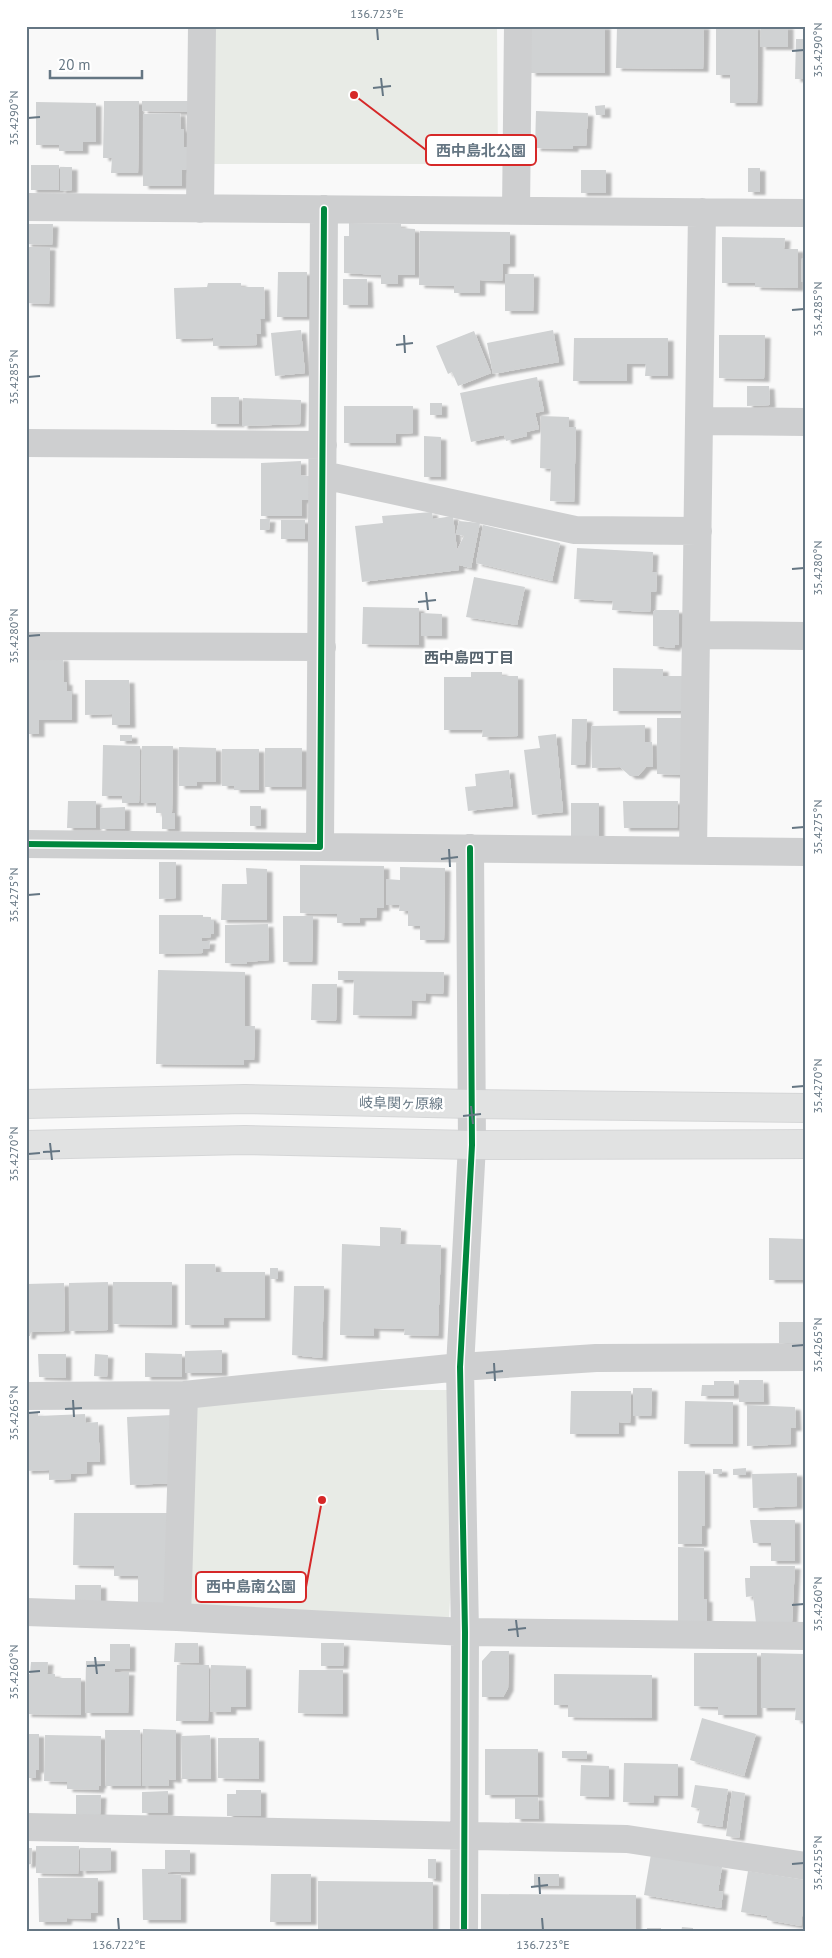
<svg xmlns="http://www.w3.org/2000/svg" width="832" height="1958" font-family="'PT Sans','Noto Sans JP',sans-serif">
<defs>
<filter id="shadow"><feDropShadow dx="5.5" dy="3" stdDeviation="1" flood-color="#0004"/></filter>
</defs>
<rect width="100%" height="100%" fill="#f9f9f9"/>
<!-- green -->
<path fill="#e8ebe6" d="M210,26H497L498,164H210Z
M193,1390H461L449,1619L186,1610Z"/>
<!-- building -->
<path fill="#d0d2d3" filter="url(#shadow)" d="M531,26H605V73H530Z
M617,26H704L703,69L616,68Z
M716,26H758L757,103H730V75H716Z
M761,26H788V47H760Z
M796,39H806V79H795Z
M104,101H139L138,173H111L112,158H103Z
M142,101H190V112L142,111Z
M36,102L96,103V142H83V151H59V145H36Z
M605,105V115H596L595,106Z
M536,111L588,113L586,146H573V149L535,148Z
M180,113L181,129H184V147H187V169L182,170V186H143V114Z
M31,165H59V190H31Z
M60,167H72V190L60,191Z
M748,168H760V192H748Z
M581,170H606V193H581Z
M349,223L401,224V228L415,229V275H398V284H381V275L344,273V236H349Z
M26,224H53L52,245L26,244Z
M420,231L510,232V264H503L502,281L480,280V293H454V286L419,285Z
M722,237L785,238L784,249H798V288L755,287V283H722Z
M26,247H50L49,304L26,303Z
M802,258H806V282H801Z
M278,272H307V317H277Z
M505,274H534L533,311H505Z
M343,279H367L368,305H343Z
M208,283H241V287H264L265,319H260L261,334H256L257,345L213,346V338L176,339L174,288L207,287Z
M301,330L305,373L275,376L271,333Z
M553,330L559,362L493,374L487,343Z
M474,331L491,373L458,386L452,372L448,374L436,346Z
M719,335H765L764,379L719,378Z
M574,338H668V376H645L646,364H627V381H573Z
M537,377L544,411L535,413L539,429L526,432L527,436L506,441L504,435L471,442L460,393Z
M747,386H769L770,405L747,406Z
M211,397H239V424H211Z
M243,398L301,400L300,424L242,426Z
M430,403H442V415H430Z
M344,406H413V433L396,434V443H344Z
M541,416L569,417V427H576L574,502L550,501L551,469L540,468Z
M424,436L441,437V477H424Z
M301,461V475L309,476V500H302V516H261V463Z
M432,512L433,519L453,516L457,550L464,536L456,534L459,521L480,523L471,568L459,565V570L362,582L355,526L383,523L382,516Z
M260,519H270L269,530H260Z
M281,520H305V539H281Z
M483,525L560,543L552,581L476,563Z
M577,548L653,552L652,572H657L656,592H651L650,612L612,610L613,601L574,599Z
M474,577L525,587L517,625L466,617Z
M363,607L419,608V645L362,644Z
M655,610H679V645H675V648L653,646V612Z
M421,613L442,614V636H421Z
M26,658H63L64,682H67V691H72V720H39V734H26Z
M613,668L663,669V676H683V711H613Z
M471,672H502V676H518V736L482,737L483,730H444V677H471Z
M85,680H129L130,725H112V714L85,715Z
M657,718H683V775L657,774Z
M572,719H587L585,765H571Z
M645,725V742H652L653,767H646L638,776H630L620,767L592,768L591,726Z
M556,734L563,812L532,815L524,750L540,748L538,736Z
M120,735H132V741H120Z
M103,745L140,746L139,803H122V796H102Z
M142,746H173L172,813H175V829H162V813H156V803H141Z
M179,747L216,748V782H197V786H179Z
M265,748H302V787H265Z
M222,749H259V790H234V786H222Z
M509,770L513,806L468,811L465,787L476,786L475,774Z
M68,801H96V828H67Z
M623,801H678L677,828H624Z
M571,803H599V836H571Z
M250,806H261V826H250Z
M125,807V829H100V808Z
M159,862H176V898L159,899Z
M300,865L384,866V908H377L376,918H360V923H337V914L300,913Z
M400,867L445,868L444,940H420V926H408V911H399L400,905H386V879L400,880Z
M246,868L267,869V920H221L222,884H247Z
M159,915H203V917H211V920H214V934H211V937L202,938V941H210L209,949H203V953L159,954Z
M283,916H313L312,962H283Z
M268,924L269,960L247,962V964L225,963V925Z
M158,970L245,972V1026H255L254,1060H244V1065L156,1064Z
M338,971L444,972L443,994L426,993L425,1001L412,1000L411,1016L353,1015L354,980H338Z
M312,984H337L336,1021L311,1020Z
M380,1227L401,1228L400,1244L441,1245L438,1336L404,1335L405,1329L374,1328V1336L340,1335L342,1244L380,1246Z
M769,1238L806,1239V1280H769Z
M185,1264H215L216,1272H265V1318H224V1325H185Z
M270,1268H278V1279H270Z
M108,1282V1330L69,1331V1283Z
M113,1282H172V1325L113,1324Z
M64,1283L65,1331L31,1332L30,1336H26V1284Z
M294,1286H324L322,1358L292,1355Z
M779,1322H803V1343H779Z
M222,1350V1373H185V1351Z
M145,1353L182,1354V1377H145Z
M38,1354H66V1378L39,1377Z
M95,1354L108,1355L107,1377L94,1376Z
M739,1380H763L764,1402H739Z
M714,1381H734V1396H701L702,1385H714Z
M633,1388H652L651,1416H633Z
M571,1391H631L630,1423L619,1422V1434H570Z
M685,1401L733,1402V1444H684Z
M747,1405L795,1407L796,1428H791V1444L747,1446Z
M26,1413H38V1416L85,1414L86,1423L98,1422L100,1462H87V1473L71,1474V1479L49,1480V1470L26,1471Z
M173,1415L176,1483L130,1485L127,1417Z
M746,1468V1475H733V1469Z
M713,1469H722V1474H713Z
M678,1471H705V1525L702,1526V1544H678Z
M797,1473V1506L753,1508L752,1474Z
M74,1513H168L179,1604H138V1576H114V1566L73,1565Z
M750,1520H795V1561H771V1543H753Z
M678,1547L704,1548V1599H707V1622H678Z
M804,1555H806V1589H804Z
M750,1566H795L792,1622L756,1623L753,1596L746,1597L745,1578H750Z
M75,1585H101V1609H75Z
M175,1643H198L199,1663L174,1662Z
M321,1643H344L343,1666H321Z
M110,1644H130V1669H115V1672H129L128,1713H85L86,1661H110Z
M491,1651H509L508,1688L503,1697H482V1661Z
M694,1653H757V1715H718V1707L694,1706Z
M761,1653L806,1654V1721L795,1720L796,1708H761Z
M31,1662H48L47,1674H55V1678H81V1715L26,1714V1674H30Z
M177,1665H209L208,1721H176Z
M211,1665L246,1666V1707H231V1712H210Z
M299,1670H343V1714L298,1713Z
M554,1674L652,1675V1718L568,1717V1705H554Z
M702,1718L756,1734L744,1776L690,1760Z
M143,1729L176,1730V1780L168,1779L169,1786H142Z
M105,1730H140L141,1786H106Z
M26,1734H39V1770H36V1778H26Z
M45,1735L101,1736V1785L99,1786V1790L67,1789V1782L44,1781Z
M210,1735L211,1779H182L181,1736Z
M218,1738H259V1779L218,1778Z
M485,1749H538V1795H485Z
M562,1751H587V1759L562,1758Z
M624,1763L678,1764V1796L654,1795L653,1803L623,1802Z
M581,1765L609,1766V1797L580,1796Z
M695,1785L728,1789L722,1827L697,1823L700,1809L691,1807Z
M236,1790H261V1816H227V1794H236Z
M168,1791V1813H142V1792Z
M732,1791L745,1793L739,1838L726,1836Z
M76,1795H101L100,1815L76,1814Z
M515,1797H538L539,1819H515Z
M36,1846H79L78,1874L36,1873Z
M26,1848H32L31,1864L26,1865Z
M80,1848H111V1870L80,1871Z
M165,1850H190V1872H168V1874L181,1875V1920H143L142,1869H165Z
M651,1854L722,1867L718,1891L723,1892L721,1908L644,1895Z
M428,1859H436V1879L428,1878Z
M748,1871L806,1880L801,1926L767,1920V1916L741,1912Z
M271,1874H311V1922H270Z
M534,1874H559V1886H534Z
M38,1878H98V1913H91V1919L67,1918L66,1922H39Z
M318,1881L433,1882V1930L318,1929Z
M481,1894L636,1895V1932H481Z
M682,1927L693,1928V1932H681Z
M647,1928H661V1932H647Z"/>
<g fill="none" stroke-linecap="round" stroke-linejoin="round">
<defs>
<path id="primary" d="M26,1104L245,1099L473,1104L806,1108
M26,1145L245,1140L472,1145L806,1144"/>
</defs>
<!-- primary casing -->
<use href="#primary" stroke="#d5d6d7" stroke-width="30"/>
<!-- street -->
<path stroke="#cecfd0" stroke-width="28" d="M26,207L806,213
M200,209L202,26
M516,211L518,26
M702,212L699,421L806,422
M699,421L696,635L806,636
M26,443L323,445
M323,475L575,530L698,531
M26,646L322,647
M26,844L320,847L324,209
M320,847L806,852
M693,851L696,635
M26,1396L184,1395L460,1367L596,1358L806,1357
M26,1612L177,1617L465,1632L806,1636
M177,1617L184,1395
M26,1827L627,1839L806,1866
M464,1932L465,1632L460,1367L472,1145L470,848"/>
<!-- primary -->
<use href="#primary" stroke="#e1e2e2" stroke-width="28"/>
<defs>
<path id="cycleway" d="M26,844L320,847L324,209
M464,1932L465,1632L460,1367L472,1145L470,848"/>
</defs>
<!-- cycleway casing -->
<use href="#cycleway" stroke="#fff" stroke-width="9"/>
<!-- cycleway -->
<use href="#cycleway" stroke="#00873e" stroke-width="6"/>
</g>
<!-- ticks -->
<path fill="none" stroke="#657683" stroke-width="2" d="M377,28L378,40M792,51L804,50M381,78L383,96M373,88L391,86M28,118L40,117M792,310L804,309M404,335L405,353M396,345L413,343M28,377L40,376M792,569L804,568M426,592L428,610M418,602L436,600M28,636L40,635M792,828L804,827M449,849L450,867M441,859L458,857M28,895L40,894M792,1087L804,1086M471,1106L473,1124M463,1116L481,1114M50,1143L52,1160M43,1152L60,1151M28,1154L40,1153M792,1346L804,1345M494,1363L495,1381M486,1373L503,1371M73,1400L74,1417M65,1409L82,1408M28,1413L40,1412M792,1605L804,1604M516,1620L518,1637M508,1630L526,1628M95,1657L97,1674M87,1666L105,1665M28,1672L40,1671M792,1864L804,1863M539,1877L540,1894M531,1887L548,1885M118,1918L119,1930M542,1918L543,1930"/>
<g text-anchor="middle" stroke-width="5" stroke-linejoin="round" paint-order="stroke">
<!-- street labels -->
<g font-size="14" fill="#657683" stroke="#fff">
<text transform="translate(401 1103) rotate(1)" y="5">岐阜関ヶ原線</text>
</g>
<!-- neighbourhood labels -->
<g font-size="15" font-weight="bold" fill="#57646e" stroke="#fff">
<text x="469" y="663">西中島四丁目</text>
</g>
</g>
<!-- callouts -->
<path fill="none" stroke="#d62828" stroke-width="2" d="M354 95L426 150M322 1500L306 1587"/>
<g fill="#d62828" stroke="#fff" stroke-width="2">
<circle cx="354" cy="95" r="5"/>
<circle cx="322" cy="1500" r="5"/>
</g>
<g fill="#fff" stroke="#d62828" stroke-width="2">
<rect x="426" y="135" width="110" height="30" rx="5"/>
<rect x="196" y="1572" width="110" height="30" rx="5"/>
</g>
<g font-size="15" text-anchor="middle" font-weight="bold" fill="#657683">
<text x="481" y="156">西中島北公園</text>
<text x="251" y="1592">西中島南公園</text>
</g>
<!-- border -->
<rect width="832" height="1958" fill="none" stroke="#ffffff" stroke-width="55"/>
<!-- scale -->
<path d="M50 70v8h92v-8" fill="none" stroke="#657683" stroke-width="2.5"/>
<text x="58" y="70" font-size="15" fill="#657683" stroke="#ffffff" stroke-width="4" paint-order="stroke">20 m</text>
<rect x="28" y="28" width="776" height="1902" fill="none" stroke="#657683" stroke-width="2"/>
<g font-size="12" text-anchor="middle" fill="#657683">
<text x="377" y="18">136.723°E</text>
<text transform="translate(818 50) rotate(-90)" y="4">35.4290°N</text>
<text transform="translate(14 118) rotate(-90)" y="4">35.4290°N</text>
<text transform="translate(818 309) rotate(-90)" y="4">35.4285°N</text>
<text transform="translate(14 377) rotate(-90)" y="4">35.4285°N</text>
<text transform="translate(818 568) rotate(-90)" y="4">35.4280°N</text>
<text transform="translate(14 636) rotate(-90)" y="4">35.4280°N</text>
<text transform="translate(818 827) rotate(-90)" y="4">35.4275°N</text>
<text transform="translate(14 895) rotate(-90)" y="4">35.4275°N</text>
<text transform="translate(818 1086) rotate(-90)" y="4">35.4270°N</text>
<text transform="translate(14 1154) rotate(-90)" y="4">35.4270°N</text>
<text transform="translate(818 1345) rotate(-90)" y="4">35.4265°N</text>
<text transform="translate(14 1413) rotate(-90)" y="4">35.4265°N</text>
<text transform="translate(818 1604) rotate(-90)" y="4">35.4260°N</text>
<text transform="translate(14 1672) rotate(-90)" y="4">35.4260°N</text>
<text transform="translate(818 1863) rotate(-90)" y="4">35.4255°N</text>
<text x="119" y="1949">136.722°E</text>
<text x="543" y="1949">136.723°E</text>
</g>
</svg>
